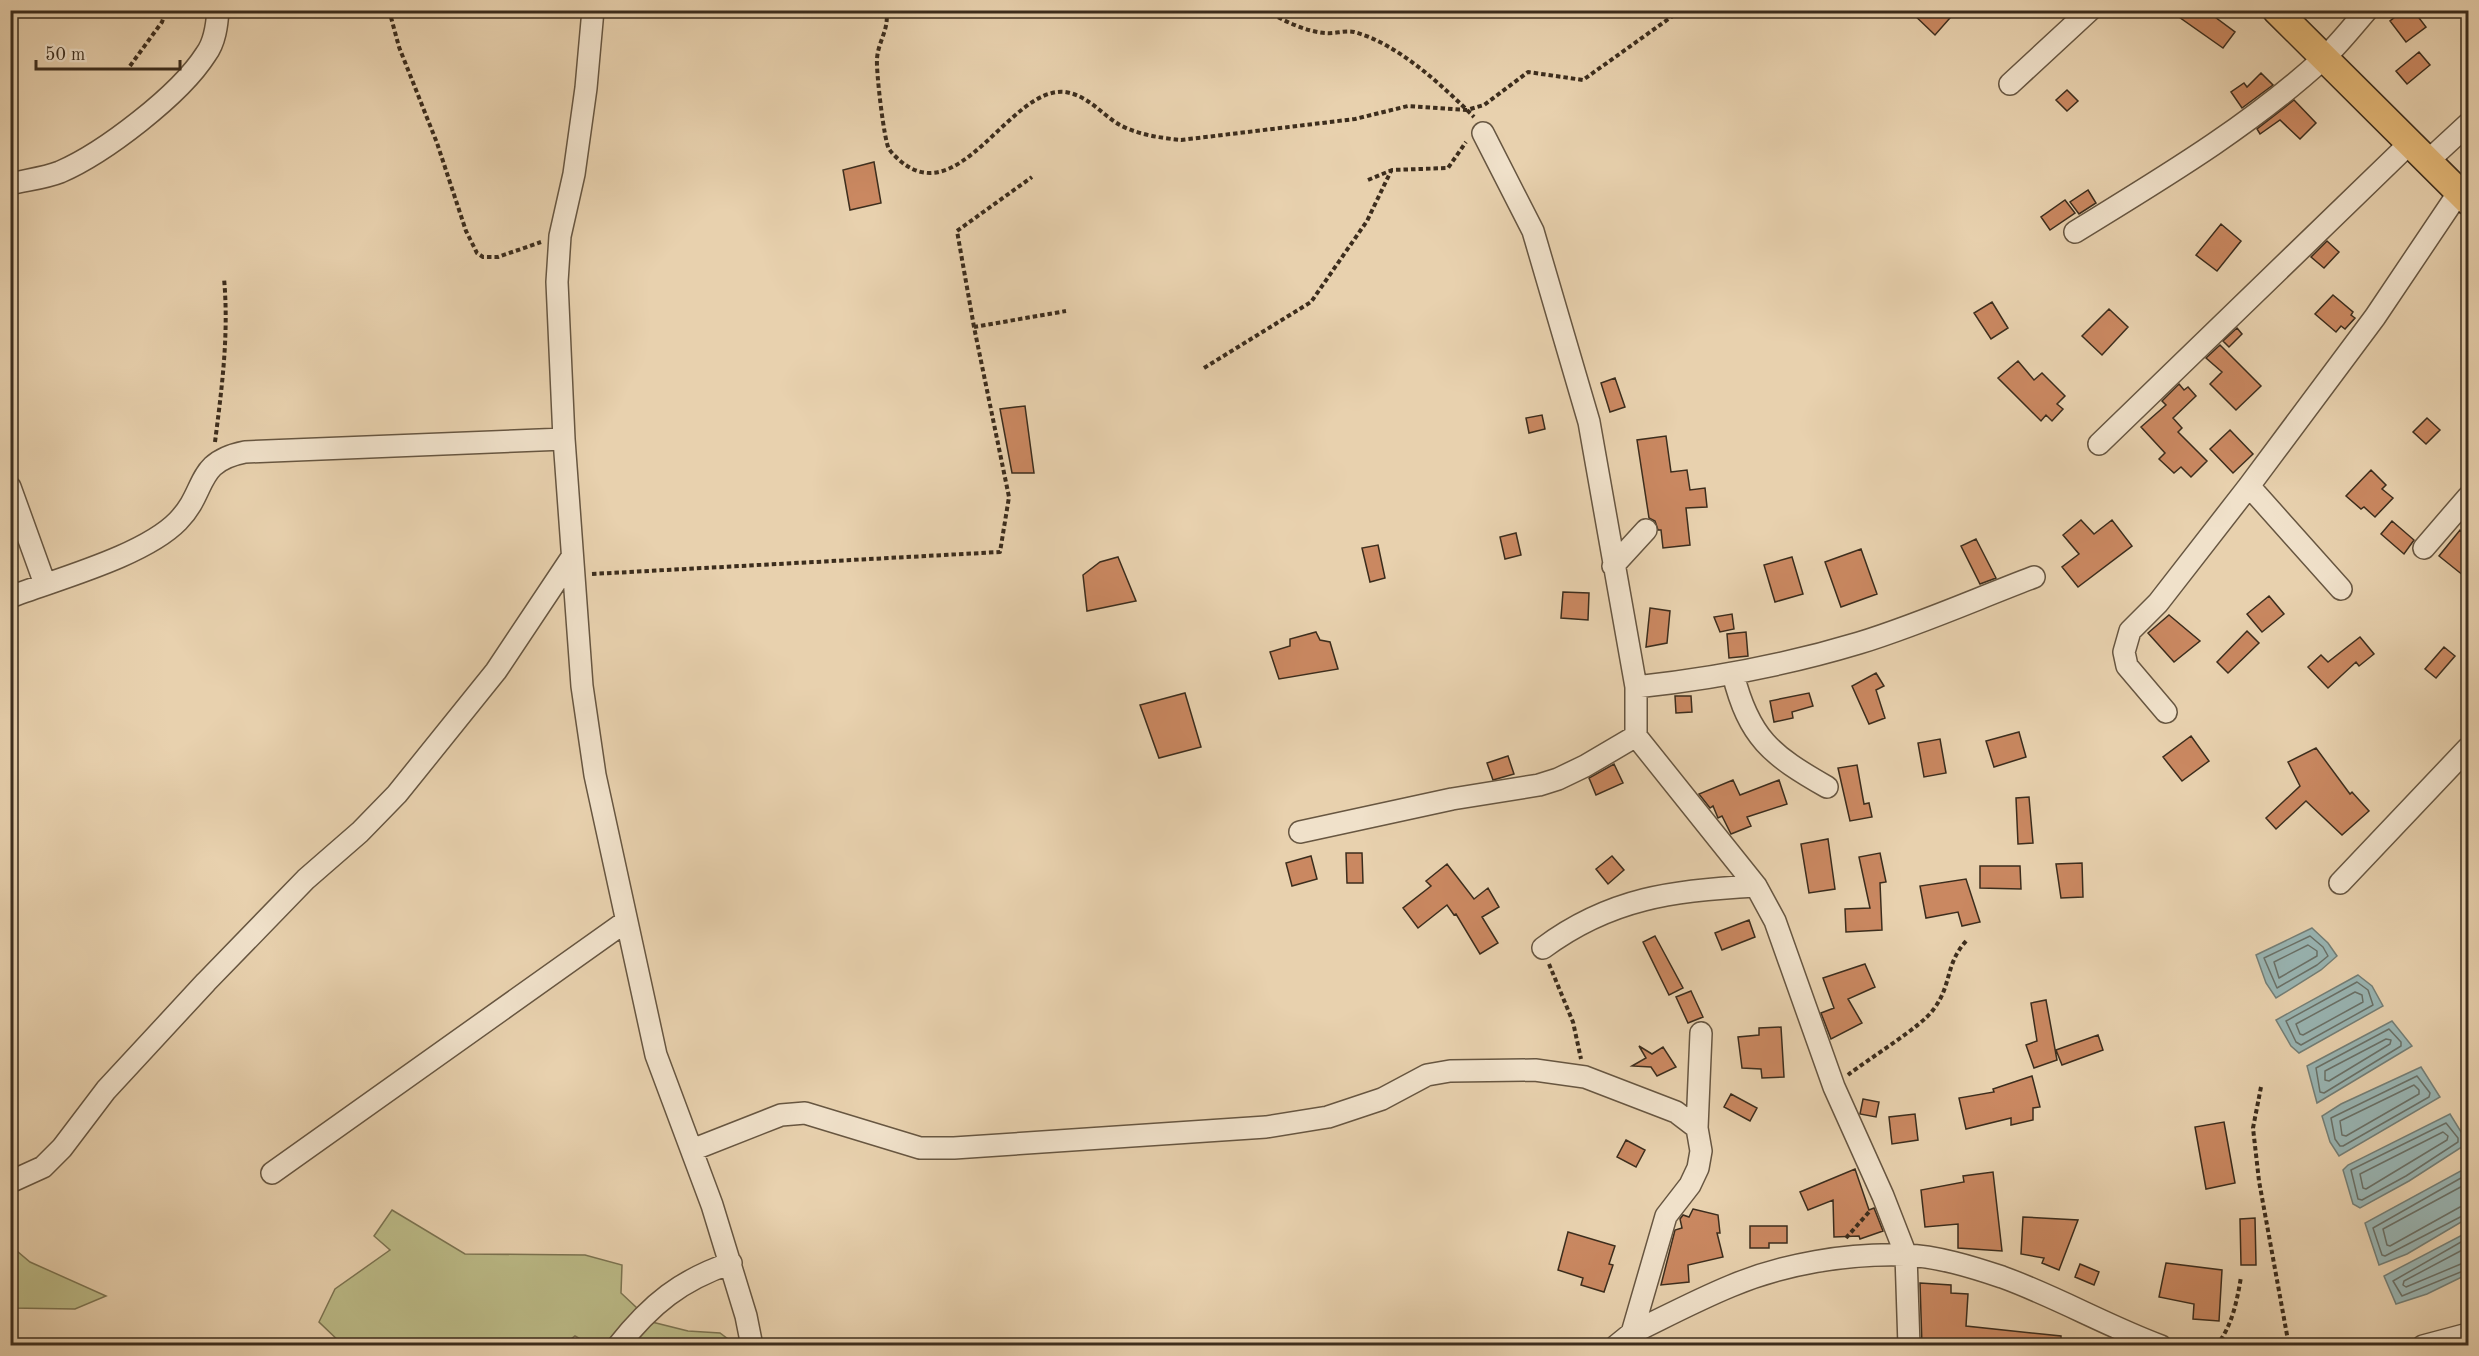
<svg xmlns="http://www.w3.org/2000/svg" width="2479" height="1356" font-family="'Old Standard TT',serif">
<rect width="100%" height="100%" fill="#e8d1ae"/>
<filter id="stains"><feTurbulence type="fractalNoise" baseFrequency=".00333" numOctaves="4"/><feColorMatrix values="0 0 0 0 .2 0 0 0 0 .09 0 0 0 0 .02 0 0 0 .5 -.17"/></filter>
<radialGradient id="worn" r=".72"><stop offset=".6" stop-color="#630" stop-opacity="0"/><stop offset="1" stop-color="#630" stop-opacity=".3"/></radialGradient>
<!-- green -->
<path fill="#bbba87" stroke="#7c7452" stroke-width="1.5" d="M392,1210L465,1254L585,1255L622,1265L621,1293L652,1322L688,1331L720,1333L736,1345H591L575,1336L562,1346L343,1345L319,1322L335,1289L390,1250L374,1236Z
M11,1246L30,1262L106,1296L75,1309L11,1308Z"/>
<!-- water -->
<path fill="#99b5b3" stroke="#747f77" stroke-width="1.5" d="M2312,928L2328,943L2337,956L2321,970L2276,998L2266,983L2256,955Z
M2358,975L2372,986L2383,1006L2299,1053L2291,1046L2276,1020Z
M2392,1021L2412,1046L2317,1103L2307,1066Z
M2421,1067L2440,1097L2339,1156L2330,1142L2322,1116L2341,1104Z
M2450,1114L2468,1143L2409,1181L2360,1208L2353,1204L2343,1170L2348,1165Z
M2468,1167V1218L2407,1254L2379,1265L2365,1223Z
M2468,1232V1274L2427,1294L2396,1304L2384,1276Z"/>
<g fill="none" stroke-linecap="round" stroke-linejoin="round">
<!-- shore -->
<path stroke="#6a7168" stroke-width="1.5" d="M2310,936L2323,947L2328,956L2317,965L2277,988L2264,958Z
M2308,945L2317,951V956L2279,978L2274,962Z
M2357,982L2368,990L2373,1005L2301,1045L2296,1042L2286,1021Z
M2355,992L2362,995L2363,1002L2303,1035L2300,1034L2296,1024Z
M2389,1029L2401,1042V1046L2324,1093L2320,1092L2316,1068Z
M2386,1039L2391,1040L2390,1044L2329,1081L2325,1080V1071Z
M2417,1076L2430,1093L2429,1097L2343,1146H2340L2335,1139L2331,1118Z
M2414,1085L2419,1090V1094L2346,1136L2342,1135L2340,1121Z
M2446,1123L2458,1138V1142L2406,1176L2362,1200L2358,1199L2351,1170Z
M2443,1132L2448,1136L2447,1140L2366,1189L2363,1188L2360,1174Z
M2468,1174L2373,1228L2382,1255L2385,1256L2468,1213
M2468,1183L2383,1229L2387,1245L2390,1246L2460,1207L2468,1206
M2468,1238L2393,1281L2402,1296L2468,1269
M2468,1247L2404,1281L2403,1285L2406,1287L2468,1261"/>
</g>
<!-- building -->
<path fill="#ca8861" stroke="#3c2d1d" stroke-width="1.5" d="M1909,10H1957L1935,35Z
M2169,10H2219L2215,17L2235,32L2223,48Z
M2404,10H2413L2426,27L2406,42L2390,21Z
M2419,52L2430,65L2407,84L2396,71Z
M2261,73L2273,85L2242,108L2231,92L2244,83L2247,87Z
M2067,90L2078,101L2067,111L2056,100Z
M2294,100L2316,123L2300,139L2280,120L2260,134L2257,129Z
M874,162L881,203L850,210L843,170Z
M2088,190L2096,203L2079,214L2070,202Z
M2065,200L2075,213L2050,230L2041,217Z
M2221,224L2241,241L2217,271L2196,255Z
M2327,241L2339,252L2324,268L2311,257Z
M2333,295L2353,312L2351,315L2355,318L2345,329L2341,326L2336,332L2315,314Z
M1992,302L2008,328L1991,339L1974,313Z
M2109,309L2128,327L2102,355L2082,336Z
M2237,328L2242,334L2229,347L2223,341Z
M2220,345L2261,386L2236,410L2210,384L2222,372L2206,358Z
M2018,361L2034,380L2042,373L2065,396L2057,404L2063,409L2052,421L2046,415L2041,421L1998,378Z
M1615,378L1625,407L1610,412L1601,383Z
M2179,384L2184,390L2188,387L2196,396L2173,418L2182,428L2178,432L2207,461L2191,477L2181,467L2174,473L2159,459L2165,453L2141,427L2166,405L2162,401Z
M1025,406L1034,473H1012L1000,409Z
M1542,415L1545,429L1529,433L1526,418Z
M2427,418L2440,430L2426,444L2413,432Z
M2230,430L2253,454L2233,473L2210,449Z
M1666,436L1671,472L1687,470L1690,490L1705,488L1707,507L1686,508L1690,545L1663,548L1661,530H1658L1655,521L1649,518L1637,440Z
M2371,470L2386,485L2382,489L2393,498L2375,517L2364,507L2361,509L2346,496Z
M2081,520L2094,534L2112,520L2132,546L2078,587L2062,567L2079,554L2063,535Z
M2392,521L2414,540L2404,554L2381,534Z
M2460,530L2469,538V580L2439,556Z
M1516,533L1521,555L1505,559L1500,537Z
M1976,539L1996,578L1980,584L1961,546Z
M1378,545L1385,578L1370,582L1362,548Z
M1861,549L1877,594L1841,607L1825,562Z
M1118,557L1136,601L1087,611L1083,575L1100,562Z
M1792,557L1803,594L1775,602L1764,565Z
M1563,592L1589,593L1588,620L1561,618Z
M2269,596L2284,614L2262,632L2247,614Z
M1650,608L1670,611L1667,643L1646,647Z
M1732,614L1734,629L1720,632L1714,617Z
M2169,615L2200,641L2174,662L2148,633Z
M2247,631L2259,643L2228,673L2217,662Z
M1316,632L1320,640L1330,642L1338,669L1279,679L1270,652L1290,646V639Z
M1746,632L1748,656L1729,658L1727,634Z
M2360,637L2374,654L2359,666L2356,662L2328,688L2308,667L2321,655L2328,662Z
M2444,647L2455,656L2436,678L2425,669Z
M1876,673L1884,686L1876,690L1885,718L1869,724L1852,686Z
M1185,693L1201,747L1159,758L1140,705Z
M1809,693L1813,706L1792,712L1793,718L1774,722L1770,701Z
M1675,696H1691L1692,712L1676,713Z
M2019,732L2026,757L1994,767L1986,741Z
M2191,736L2209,761L2182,781L2163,757Z
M1940,739L1946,773L1924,777L1918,743Z
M2316,748L2350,794L2352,792L2369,811L2342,835L2306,801L2276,829L2266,818L2300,786L2288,762Z
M1508,756L1514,774L1493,780L1487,763Z
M1614,764L1623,783L1596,795L1589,778Z
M1857,765L1864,804L1869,803L1872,817L1850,821L1838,768Z
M1733,780L1740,795L1779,780L1787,804L1747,817L1751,826L1731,834L1722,816L1718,818L1713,806L1710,808L1699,794Z
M2029,797L2033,843L2018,844L2016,798Z
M1828,839L1835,889L1809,893L1801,844Z
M1346,853H1362L1363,883H1347Z
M1880,853L1886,882L1880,883L1882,930L1846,932L1845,909L1870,908L1859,857Z
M1311,856L1317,879L1292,886L1286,863Z
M1612,856L1624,870L1608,884L1596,869Z
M2082,863L2083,897L2061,898L2056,864Z
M1447,864L1474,899L1488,888L1499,907L1482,917L1498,943L1480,954L1456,914L1454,915L1447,905L1418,928L1403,908L1431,886L1426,881Z
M1980,866H2020L2021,889L1980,888Z
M1966,879L1980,922L1962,926L1958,912L1926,918L1920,886Z
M1749,920L1755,937L1722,950L1715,933Z
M1655,936L1683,988L1669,995L1643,942Z
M1865,964L1875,987L1848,999L1862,1023L1831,1039L1821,1013L1834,1008L1823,978Z
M1691,991L1703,1017L1688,1023L1676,997Z
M2046,1000L2057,1060L2034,1068L2026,1045L2037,1041L2031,1003Z
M1781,1027L1784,1077L1762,1078L1761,1069L1742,1068L1738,1037L1759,1035V1028Z
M2098,1035L2103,1050L2062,1065L2056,1050Z
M1639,1046L1652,1054L1663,1047L1676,1067L1657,1076L1651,1067L1632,1066L1646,1058Z
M2032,1076L2040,1107L2033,1108V1120L2011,1125V1118L1966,1129L1959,1098L1994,1092L1993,1089Z
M1731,1094L1757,1108L1750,1121L1724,1107Z
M1863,1099L1879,1102L1876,1117L1860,1114Z
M1915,1114L1918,1140L1892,1144L1889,1117Z
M2224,1122L2235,1183L2206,1189L2195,1127Z
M1626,1140L1645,1150L1636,1167L1617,1157Z
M1855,1169L1869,1210L1874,1208L1883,1231L1860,1239L1859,1236L1834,1237L1833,1200L1808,1210L1800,1192Z
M1993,1172L2002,1251L1958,1248V1224L1925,1227L1921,1190L1964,1182L1963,1176Z
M1693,1209L1718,1215L1720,1233H1717L1723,1257L1688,1265L1689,1282L1661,1285L1675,1230L1682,1228L1680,1219L1683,1215L1689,1217Z
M2023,1217L2078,1220L2059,1270L2042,1263L2044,1258L2021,1254Z
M2255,1218L2256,1265H2241L2240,1219Z
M1750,1226H1787V1243H1769V1248H1750Z
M1568,1232L1615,1246L1609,1264L1613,1265L1604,1292L1581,1285L1583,1278L1558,1270Z
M2166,1263L2222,1270L2219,1321L2193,1319L2194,1304L2159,1297Z
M2080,1264L2099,1272L2094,1285L2075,1277Z
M1920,1283L1951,1285V1293L1968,1294L1966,1326L2061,1336V1346H1922Z"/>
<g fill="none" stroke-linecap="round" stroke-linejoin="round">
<defs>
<path id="minor" d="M593,10L586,88L574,174L560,236L557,282L564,439L582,686L595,775L656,1055L712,1205L746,1316L752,1346
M2010,84L2090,10
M1483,133L1533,231L1589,422L1636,687V736L1756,886L1775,921L1834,1087L1883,1196L1906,1255L1909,1346
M2429,160L2468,124
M10,184C26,180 45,178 60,172C104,153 180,95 206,54C215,42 217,25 218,10
M2075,232C2161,179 2249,127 2324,58C2339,44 2353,26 2367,10
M2099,444L2411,142
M2249,486L2341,589
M10,487L45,584
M2424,548L2468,497
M1613,566L1646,530
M10,597C57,579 144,556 178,521C208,490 194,462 245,452L564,439
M1733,674C1749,738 1771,755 1827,787
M1636,687C1711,679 1786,665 1859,643C1918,625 1976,599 2034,577
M2166,712L2127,666L2124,652L2130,631L2158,603L2249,486L2375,317L2459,192
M1300,832L1452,799L1539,785L1558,779L1585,766L1636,736
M2340,883L2468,748
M1543,948C1610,898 1675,890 1756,886
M692,1150L781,1115L805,1113L920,1148H954L1266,1127L1328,1117L1382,1099L1427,1075L1450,1071L1535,1070L1585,1077L1676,1112L1697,1128
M272,1173L625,922
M10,1182L43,1167L62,1148L106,1090L206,982L306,879L360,832L397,794L496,671L572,557
M1632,1333C1665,1317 1697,1300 1731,1286C1783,1264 1848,1253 1905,1255C1937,1256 1972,1267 2002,1277C2057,1297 2107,1326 2161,1346
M618,1346C651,1304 681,1280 731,1263
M1616,1346L1632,1333L1666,1216L1690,1185L1698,1168L1701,1151L1697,1128L1701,1033
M2423,1346L2468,1334"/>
<path id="major" d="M2276,10L2468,201"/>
</defs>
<!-- minor casing -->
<use href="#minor" stroke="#675641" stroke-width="24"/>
<!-- major casing -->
<use href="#major" stroke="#3c2d1d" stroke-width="30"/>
<!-- path -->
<path stroke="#3c2d1d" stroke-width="4" stroke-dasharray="4.5 3" stroke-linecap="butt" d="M389,10L399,47L437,143L466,231L477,253L483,257H498L541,242
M886,10C890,29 878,41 877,59C876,71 884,141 889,149C891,152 893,154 895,156C957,219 1009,86 1065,92C1086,95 1099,111 1115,122C1133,134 1160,138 1181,140L1355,119L1408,106L1467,110L1484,105L1528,72L1583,80L1681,10
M1265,10C1282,20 1306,32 1326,33C1335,34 1345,30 1354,32C1397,43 1443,86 1474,117
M130,66L162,22L166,10
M1368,180L1392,170L1448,168L1466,142
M974,327L957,231L1032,177
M1204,368L1311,302L1367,221L1391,171
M215,442C222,387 229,334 224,278
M592,574L1000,552L1009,497L974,327L1066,311
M1549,964L1573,1022L1581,1059
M1848,1075C1868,1059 1921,1027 1933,1010C1953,984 1944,965 1967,940
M2261,1087L2253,1128L2259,1181L2289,1346
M1846,1238L1869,1212
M2216,1346C2232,1327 2237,1301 2241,1277"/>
<!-- minor -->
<use href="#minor" stroke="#f0e1ca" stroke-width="21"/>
<!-- major -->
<use href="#major" stroke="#e4b877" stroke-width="27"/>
</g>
<!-- margin -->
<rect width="2479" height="1356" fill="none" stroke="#e8d1ae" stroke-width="36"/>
<rect x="12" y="12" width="2455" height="1332" fill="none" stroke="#3c2d1d" stroke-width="3"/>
<rect x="18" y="18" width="2443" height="1320" fill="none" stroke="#3c2d1d" stroke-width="1.5"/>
<!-- scale -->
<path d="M36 60v9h144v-9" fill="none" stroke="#3c2d1d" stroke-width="3"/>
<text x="45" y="60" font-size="18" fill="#3c2d1d" stroke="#f0e1ca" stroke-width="4.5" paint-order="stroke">50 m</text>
<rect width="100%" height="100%" filter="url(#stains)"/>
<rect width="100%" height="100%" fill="url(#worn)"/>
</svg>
